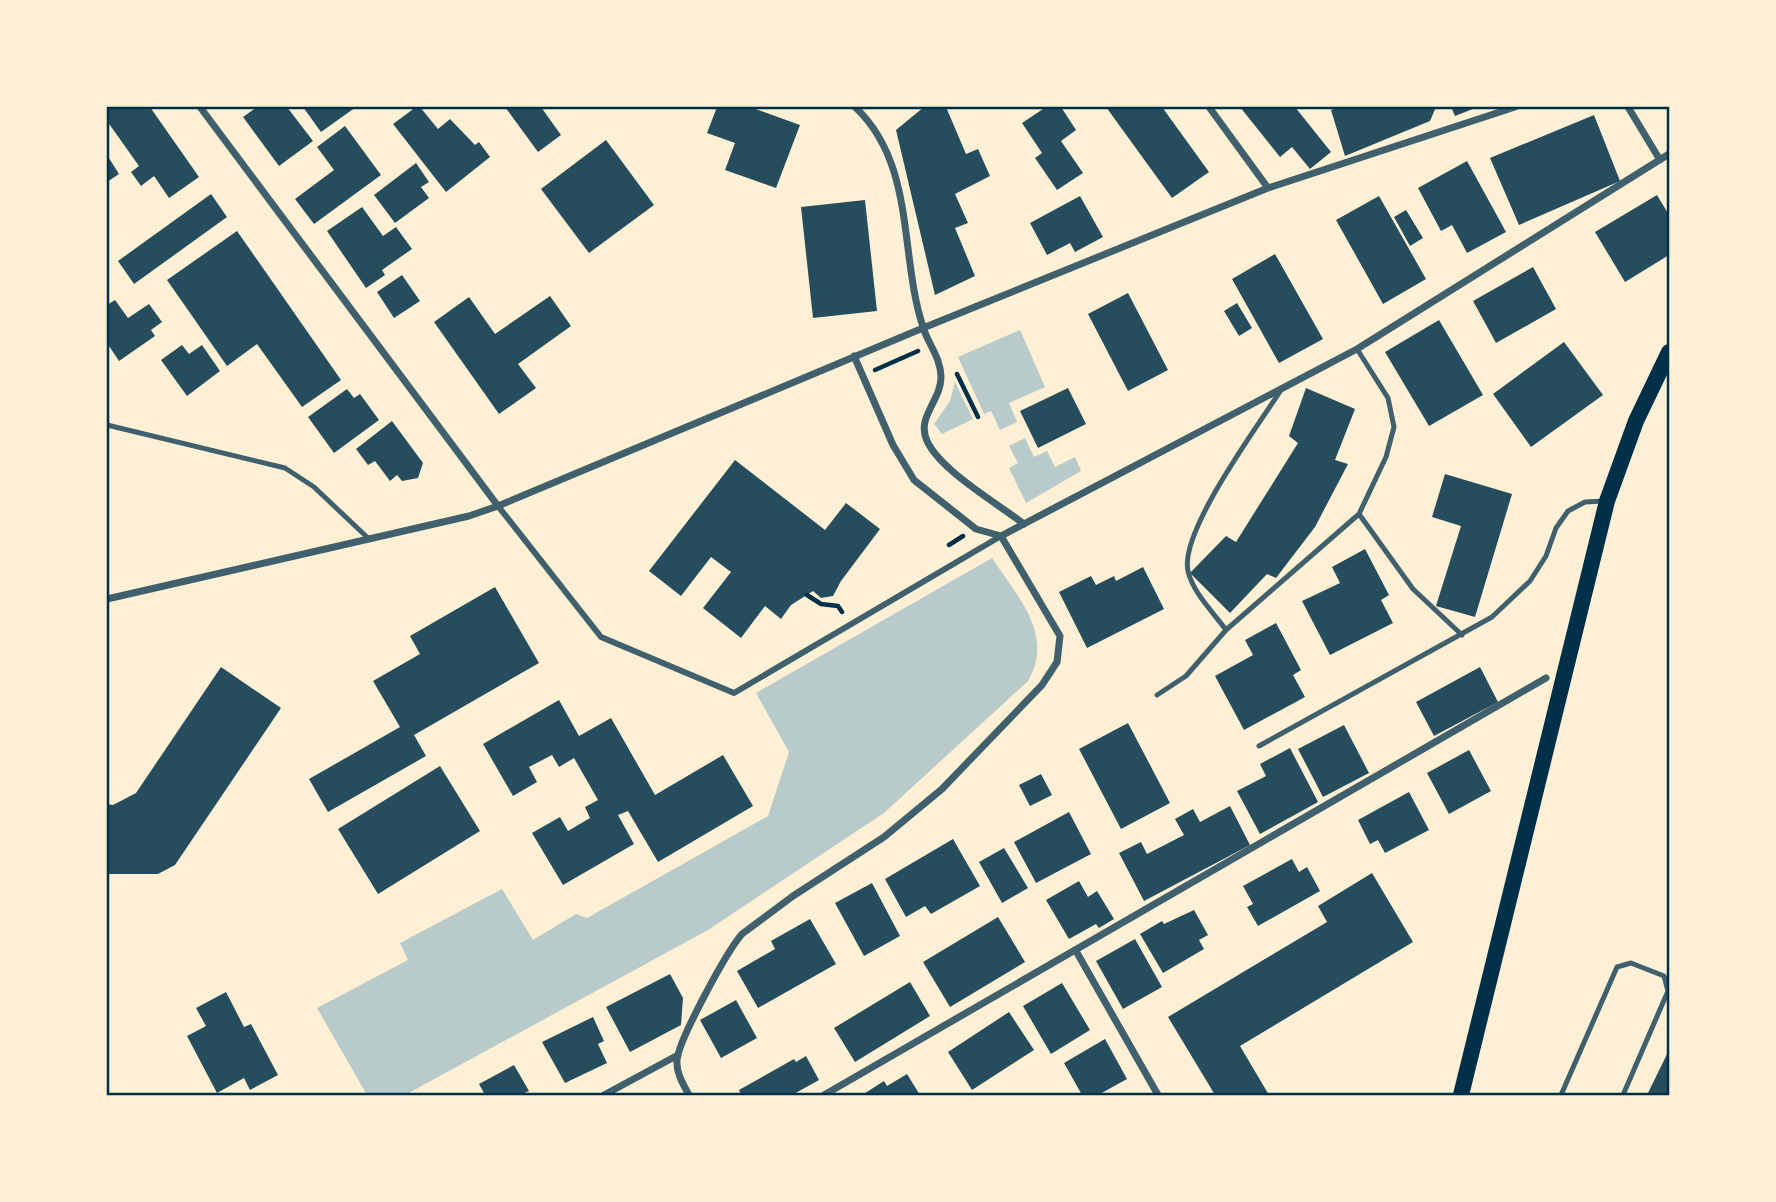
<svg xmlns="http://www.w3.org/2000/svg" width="1776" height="1202" font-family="Poppins,sans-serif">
<rect width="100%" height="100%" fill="#fdf0d5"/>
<!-- green -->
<path fill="#b9caca" d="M1020,330L1045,387L1009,403L1017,422L1000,430L991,411L984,414L958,357Z
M955,382L973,419L942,434L934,424L950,401Z
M1025,438L1034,457L1047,451L1055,467L1075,457L1081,471L1026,503L1009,468L1018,463L1009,446Z
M992,558C1017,596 1055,635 1028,681L884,813L708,930L405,1095H367L317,1008L408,960L400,943L502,889L533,940L576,914L587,918L768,816L789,752L756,693Z"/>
<!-- building -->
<path fill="#264d5e" d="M107,107H150L199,177L169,198L154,176L141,186L131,172L139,166L107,121Z
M257,107H287L313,141L279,166L243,117Z
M303,107H356L321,132Z
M416,107H420L438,129L450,119L475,145L479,142L490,157L446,192L393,124Z
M505,107H541L561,135L538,152Z
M717,107H750L800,125L776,188L725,170L735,143L707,133Z
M924,107H946L966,154L978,149L990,176L955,194L968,223L955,228L975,276L935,295L896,130Z
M1046,107H1061L1076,130L1061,141L1083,173L1057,190L1035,158L1042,153L1022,123Z
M1106,107H1162L1209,172L1172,198Z
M1240,107H1295L1331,152L1310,169L1292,147L1280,157Z
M1339,107H1436L1430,121L1345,156L1331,110Z
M1451,107H1478L1455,116Z
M1594,115L1620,181L1519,225L1490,158Z
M345,126L381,175L314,224L295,199L334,170L317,147Z
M606,140L654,205L589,253L541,189Z
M107,155L119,174L107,182Z
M1467,161L1506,232L1467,253L1452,225L1441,231L1418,188Z
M416,163L429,182L421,187L429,198L395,223L374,195Z
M211,194L227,217L134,284L118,261Z
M1657,195L1669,215V255L1625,282L1595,232Z
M1080,196L1103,237L1075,252L1070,243L1047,255L1030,223Z
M1379,196L1426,279L1383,304L1336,220Z
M865,200L877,311L813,318L801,207Z
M362,207L383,236L396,227L412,249L382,270L385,275L366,288L327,231Z
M1406,210L1423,238L1410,246L1394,217Z
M237,231L341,380L302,407L257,344L227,366L167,280Z
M1275,254L1323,339L1279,363L1232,279Z
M1533,267L1556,309L1496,343L1473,301Z
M402,275L420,301L394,318L377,292Z
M1128,293L1168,370L1128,391L1088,314Z
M550,296L571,326L518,364L536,388L499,414L434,322L469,297L495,334Z
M115,300L128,318L149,304L162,322L151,330L155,336L119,361L107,343V305Z
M1237,303L1252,328L1239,336L1224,311Z
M1439,320L1483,395L1429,426L1385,352Z
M1564,342L1603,395L1531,447L1493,394Z
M182,345L189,354L202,345L220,371L187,396L161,360Z
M1068,388L1086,424L1038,448L1020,411Z
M1306,388L1355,409L1335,460L1348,464L1315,527L1276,578L1267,574L1230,613L1190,573L1226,536L1236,542L1298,443L1289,436Z
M347,389L354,398L360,394L379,420L334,453L308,417Z
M392,421L423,463L418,478L402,481L397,475L390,481L375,461L368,465L356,449Z
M735,460L825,530L846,503L880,529L841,581L833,596L821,598L813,591L791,605L781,619L765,606L741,638L703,608L731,572L711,557L681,596L649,571Z
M1445,474L1512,494L1475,617L1436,606L1461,526L1432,517Z
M1365,549L1389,595L1381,600L1393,623L1330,655L1302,601L1340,583L1332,567Z
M1143,567L1164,609L1087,648L1059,592L1091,576L1096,585L1114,576L1116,581Z
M495,587L539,663L414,735L426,756L328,812L309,779L400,727L373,681L420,654L410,636Z
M1276,623L1301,670L1293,675L1305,697L1244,730L1215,676L1253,655L1245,640Z
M221,667L281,708L175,865L158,874H107V804L113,805L136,793Z
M1480,667L1498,702L1434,736L1416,702Z
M559,700L579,736L611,718L655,795L723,755L753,806L658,862L628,811L618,815L634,844L563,885L532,833L560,817L568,831L590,818L585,807L598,800L574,758L559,767L552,755L529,767L537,782L513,796L483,744Z
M1128,723L1170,803L1121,829L1079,749Z
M1344,725L1369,773L1323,797L1298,749Z
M1290,748L1318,802L1260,834L1237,791L1266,776L1260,764Z
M1469,750L1491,791L1449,814L1427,773Z
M440,766L480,831L378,894L338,829Z
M1041,774L1052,795L1030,806L1019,785Z
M1409,792L1429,830L1385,853L1378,840L1370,844L1358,820Z
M1230,806L1250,845L1144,901L1119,853L1141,842L1147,854L1184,835L1175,819L1193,809L1200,822Z
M1069,812L1091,854L1036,883L1014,842Z
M953,839L980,886L931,914L925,906L906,917L885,879Z
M1004,848L1028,888L1002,903L979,862Z
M1292,859L1299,872L1307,867L1320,891L1258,926L1247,907L1253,904L1243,886Z
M1372,873L1413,942L1240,1046L1269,1095H1215L1168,1017L1327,922L1318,906Z
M1079,881L1088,897L1097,891L1114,919L1099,928L1096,924L1069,939L1046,900Z
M872,883L900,936L864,956L835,903Z
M1194,910L1208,935L1199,940L1204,949L1163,973L1140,934L1162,921L1164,924Z
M998,917L1025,962L950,1007L923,962Z
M810,919L836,964L758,1008L737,971L775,949L771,941Z
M1135,939L1162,987L1123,1009L1096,961Z
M670,974L683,998L681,1025L630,1052L606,1007Z
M910,982L930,1016L855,1062L834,1028Z
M1062,983L1090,1030L1051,1054L1023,1006Z
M226,992L244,1027L251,1024L278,1075L250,1090L244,1078L217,1093L187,1036L206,1026L196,1008Z
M736,1000L757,1038L721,1058L700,1020Z
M1009,1012L1034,1050L972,1090L948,1052Z
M593,1017L604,1041L598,1044L607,1063L565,1083L542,1042Z
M1105,1039L1127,1079L1098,1095H1082L1064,1063Z
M1669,1050V1095H1647Z
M806,1056L819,1080L792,1095H741L739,1090L794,1059L796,1062Z
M514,1065L529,1091L520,1095H481L484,1093L479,1084Z
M907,1074L920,1095H862L884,1081L887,1086Z"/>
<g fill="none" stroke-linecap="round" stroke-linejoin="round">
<!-- path -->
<path stroke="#003049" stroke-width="4.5" d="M875,370L918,351
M957,374L978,417
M949,545L963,536
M807,595L821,604L838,606L842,612"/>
<!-- service -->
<path stroke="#3f606c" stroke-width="5" d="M107,425L285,468L314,487L369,539
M1359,514L1413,589L1462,635
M1226,630C1213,612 1193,593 1188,571C1179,532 1258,426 1281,390
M1157,695L1186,676L1226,630L1359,514L1386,457L1394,427L1388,398L1357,349
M1259,746L1492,617L1530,581L1546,556L1556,528L1568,511L1585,502L1604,501
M1561,1095L1617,967L1631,963L1664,976L1668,991L1623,1095"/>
<!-- pedestrian -->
<path stroke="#3f606c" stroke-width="6" d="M498,506L601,637L734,693L1001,536"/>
<!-- minor -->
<path stroke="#3f606c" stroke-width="7" d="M200,107L498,506
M855,107C916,164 899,254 923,327C928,344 941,358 941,377C941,401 916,417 927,441C941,471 997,503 1024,524
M1209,107L1268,188
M1628,107L1660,160
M854,356L893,445L914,480L976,529L1001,536
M1001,536L1357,349L1669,154
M107,599L469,516L498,506L923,328L1268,188L1515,107
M1076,951L1158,1095
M604,1095L678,1055
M689,1095C683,1084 676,1073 677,1060C679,1039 727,951 742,934L793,896L884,837L942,789L1042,685L1057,662L1060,636L1001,536
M824,1095L1546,678"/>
<!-- primary -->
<path stroke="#003049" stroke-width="16" d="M1461,1095L1607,501L1636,421L1669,352"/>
</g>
<!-- border -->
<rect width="1776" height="1202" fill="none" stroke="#fdf0d5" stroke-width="217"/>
<rect x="108" y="108" width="1560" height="986" fill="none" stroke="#003049" stroke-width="2.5"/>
</svg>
